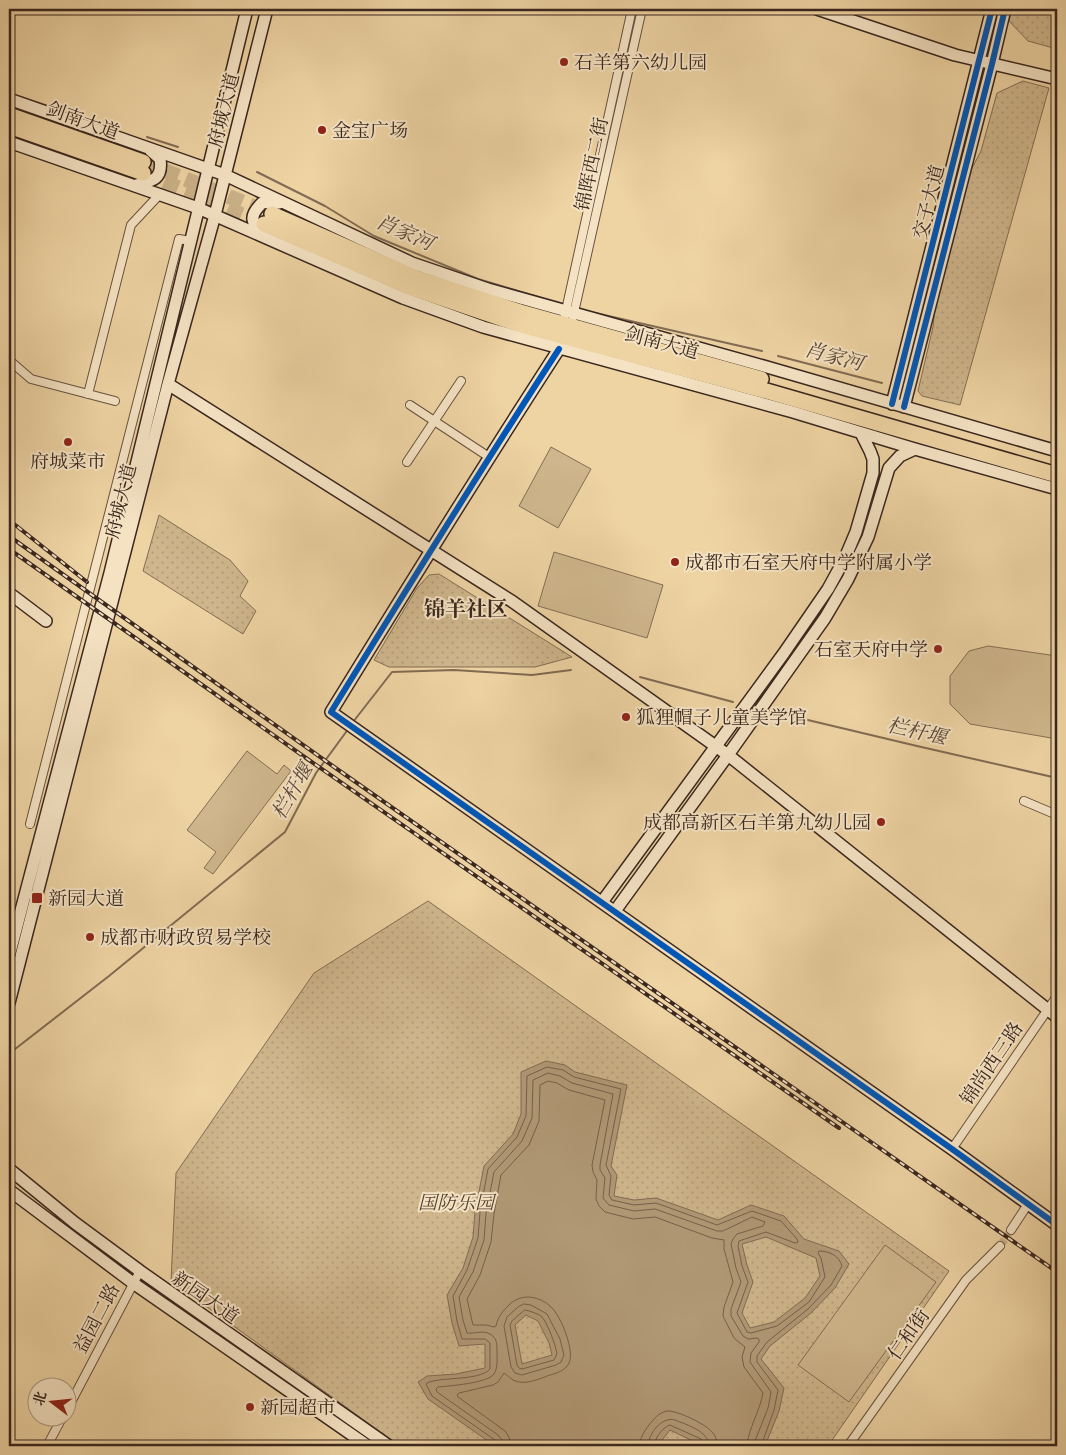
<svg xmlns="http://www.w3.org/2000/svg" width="1066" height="1455" font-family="'IM FELL DW Pica','Noto Serif SC',serif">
<defs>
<pattern id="park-dots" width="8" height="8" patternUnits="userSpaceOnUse" patternTransform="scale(1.25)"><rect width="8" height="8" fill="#cfb68c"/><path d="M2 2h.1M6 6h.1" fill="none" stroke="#b29c78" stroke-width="1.8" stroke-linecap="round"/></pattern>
</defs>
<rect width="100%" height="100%" fill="#eed3a3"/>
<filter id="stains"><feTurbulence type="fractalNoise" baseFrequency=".004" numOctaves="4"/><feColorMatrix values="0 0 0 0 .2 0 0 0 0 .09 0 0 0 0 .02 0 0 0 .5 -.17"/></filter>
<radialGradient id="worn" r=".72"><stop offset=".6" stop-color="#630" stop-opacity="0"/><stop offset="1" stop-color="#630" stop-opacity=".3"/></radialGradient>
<!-- park -->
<path fill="url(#park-dots)" stroke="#846e55" d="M1012,9H1057V49L1028,41L1009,21Z
M1023,81L1049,88L960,405L922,396L918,391L933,327L935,308L969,174L981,151L997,93Z
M159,515L230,560L248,581L240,596L256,611L243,634L143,571Z
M439,574L572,657L535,667H389L374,660L417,588L429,575Z
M428,901L949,1271L828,1446H400L171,1281L176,1173L314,973Z"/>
<!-- pitch -->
<path fill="#cfb68c" stroke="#846e55" d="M551,447L591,469L558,528L519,506Z
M554,552L663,585L647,638L538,606Z
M988,646L1057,656V739L970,724L950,704V676L969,651Z
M247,751L277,774L284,765L291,771L213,874L204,868L216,852L187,830Z
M885,1245L936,1282L849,1402L798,1365Z"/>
<!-- water -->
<path fill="#b19976" stroke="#816b53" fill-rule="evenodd" d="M546,1061L565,1065L575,1072L627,1085L611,1166L617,1175L614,1196L634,1200L656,1198L718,1220L751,1205L784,1216L804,1239L839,1251L849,1264L835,1288L811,1313L770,1346L761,1359L784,1388L779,1411L765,1446H697L699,1444L670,1430L659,1444L660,1446H495L428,1399L418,1382L427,1376L456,1374L485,1368V1344L459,1346L452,1323L447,1295L463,1268L473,1237L475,1212L484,1166L513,1134L521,1114V1072ZM766,1237L816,1258L820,1276L805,1298L774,1322L750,1328L742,1313L753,1282L747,1265L742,1244ZM526,1315L538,1321L549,1343L552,1355L522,1364L515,1325Z"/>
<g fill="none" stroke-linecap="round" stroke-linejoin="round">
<!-- shore -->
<path stroke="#76604a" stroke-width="1" d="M524,1304L531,1305L547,1314L560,1339L564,1355L561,1362L556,1365L522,1375L515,1373L511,1367L504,1326L507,1317L518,1307Z
M525,1310C530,1311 536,1313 541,1316C547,1321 556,1346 557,1354L554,1360L522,1369L519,1368L517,1365L510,1325L512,1321Z
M497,1446L495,1440L432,1396L426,1384C434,1376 479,1382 490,1369V1343L485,1339H462L457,1321L453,1296L467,1270L478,1238L480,1212L488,1169L517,1137L526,1116L527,1076L547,1067L563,1070L574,1077L621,1089L606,1165L611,1176L609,1195L612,1200L634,1205L656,1203L717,1225L752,1211L781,1221L797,1239L798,1242L795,1243L766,1232L739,1241L738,1246L742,1266L748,1282L737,1313L747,1332L751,1333L777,1326L809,1302L825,1277L821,1258L818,1253L819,1251C830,1251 839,1256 842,1266L831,1285L808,1309L767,1342L757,1356V1362L778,1390L774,1410L761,1446
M503,1446L502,1440L498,1435L437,1392L436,1389L438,1387C449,1386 488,1383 494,1374C498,1368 497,1358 497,1351C497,1344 497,1338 490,1334C483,1330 474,1334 467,1333L463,1320L459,1297L473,1272L484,1240L486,1213L494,1172L522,1141L532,1118L533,1080L548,1073L560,1076L572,1083L613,1094L600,1165V1170L605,1178L603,1198L609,1205L634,1211L655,1209L717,1231H723L752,1217L765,1222L763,1226L737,1234L733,1239L731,1244L736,1268L741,1282L731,1309V1316L743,1336L748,1339L757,1338L759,1339V1342L751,1353L750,1362L771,1392L768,1408L755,1441V1446
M511,1446L509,1437L505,1431L458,1397L457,1395L459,1393L493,1385L498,1382L504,1373C507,1375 510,1378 513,1380C524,1386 539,1379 550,1375C557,1373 565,1371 569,1363C575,1351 561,1316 551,1307C540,1296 522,1293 510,1304C503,1311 498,1316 496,1326L494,1327L486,1325H473L467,1299L480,1275L491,1242L494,1214L501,1175L529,1145L539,1121L540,1085L548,1081L557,1083L569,1090L605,1100L592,1165L593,1172L597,1180L596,1199L599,1206L605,1212L633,1219L655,1217L712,1238L724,1240V1249L733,1282L724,1307L723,1316L734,1338L745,1347L742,1357L744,1367L763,1393C760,1411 748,1429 747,1446
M640,1446C640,1437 644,1432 649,1425C654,1419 658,1413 667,1411C676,1410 706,1424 712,1432C716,1436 717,1441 717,1446
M648,1446C648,1434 662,1416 675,1420C687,1425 709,1431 709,1446
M654,1446C654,1439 663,1427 670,1425L701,1439L703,1442V1446"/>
<!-- stream -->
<path stroke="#816b53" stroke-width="2" d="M9,93L60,110
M147,137L178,147
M257,172L325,206L374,236L478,279L551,301
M591,312L762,351
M778,356L882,383
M640,677L733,702
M770,711L917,746L1057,778
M353,722L392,672L454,670L532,675L571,670
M10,1053L109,976L285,832L316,773L349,728"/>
<!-- street-tunnel -->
<path stroke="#cab188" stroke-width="8" stroke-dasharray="8 4" stroke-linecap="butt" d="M1000,1246L1011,1230"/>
<!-- highway-tunnel -->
<path stroke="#cab188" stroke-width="15" stroke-dasharray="15 8" stroke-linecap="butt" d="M143,162L272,214
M143,173L264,224"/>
<defs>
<path id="street" d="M573,317L642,9
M563,324L632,9
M9,360L31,379L115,401
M88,394L131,225L160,194
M410,405L489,457
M407,462L461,381
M1024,801L1057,815
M30,824L179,239L190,241
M952,1149L1057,996
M1011,1230L1028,1204
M68,1408L140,1271
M47,1446L62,1418
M848,1446L966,1280L1000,1246"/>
<path id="secondary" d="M817,9L955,55L1057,79
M9,99L225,175L412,263L488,289L767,367L1057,451
M9,142L198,208L403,298L483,327L793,412L915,449L1057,489
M136,185C153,181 163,179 160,159L150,150
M264,234C250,222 249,216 262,203L272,202L279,203
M559,349C481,469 406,590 331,712L952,1149L1057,1225
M168,384L513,602L728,755L1057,1017
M892,404L992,9
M904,407L992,64L1005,9
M9,593L46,621
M602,902L784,653L828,589L845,558L856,532L873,473V459L870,451L861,433
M615,911L728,755L825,618L848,579L868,537L889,468L900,456L915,449
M9,956L110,573L247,9
M9,1003L168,384L215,215L267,9
M9,1169L75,1223L140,1271L389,1446
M9,1190L133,1283L368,1446"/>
<path id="highway" d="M9,115L143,162
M9,126L143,173
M272,214L419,279L520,312L761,379
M264,224L412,288L521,325L770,392L1057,475"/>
</defs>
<!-- street casing -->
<use href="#street" stroke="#67523f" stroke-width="10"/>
<!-- secondary casing -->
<use href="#secondary" stroke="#3a271e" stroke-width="14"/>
<!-- highway casing -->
<use href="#highway" stroke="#3a271e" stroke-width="18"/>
<!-- street -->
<use href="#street" stroke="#f4e2c3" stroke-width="8"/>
<!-- secondary -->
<use href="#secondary" stroke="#f4e2c3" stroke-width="11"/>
<!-- highway -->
<use href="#highway" stroke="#eed3a3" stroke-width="15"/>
<defs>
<path id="rail" d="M9,520L87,582
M9,536L337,769L1057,1272
M9,549L306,758L839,1128"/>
</defs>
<!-- rail casing -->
<use href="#rail" stroke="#3a271e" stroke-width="4"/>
<!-- rail -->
<use href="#rail" stroke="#f4e2c3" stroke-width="2" stroke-dasharray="5.5" stroke-linecap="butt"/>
<defs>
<path id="cycleway" d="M559,349C481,469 406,590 331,712L952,1149L1057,1225
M892,404L992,9
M904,407L992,64L1005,9"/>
</defs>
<!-- cycleway casing -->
<use href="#cycleway" stroke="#f4e2c3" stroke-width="9"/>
<!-- cycleway -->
<use href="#cycleway" stroke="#0057b8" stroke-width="6"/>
</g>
<!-- markers -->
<g fill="#8f2418" stroke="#f4e2c3" stroke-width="2">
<circle cx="564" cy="62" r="5"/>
<circle cx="322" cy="130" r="5"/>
<circle cx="68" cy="442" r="5"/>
<circle cx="675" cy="562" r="5"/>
<circle cx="938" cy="649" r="5"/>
<circle cx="626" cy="717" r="5"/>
<circle cx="881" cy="822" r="5"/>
<rect x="31" y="892" width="12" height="12" rx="2.5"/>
<circle cx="90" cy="937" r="5"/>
<circle cx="250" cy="1407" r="5"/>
</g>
<g text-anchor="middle" stroke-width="4" stroke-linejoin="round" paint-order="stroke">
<!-- poi labels -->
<g font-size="19" fill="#3a271e" stroke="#f4e2c3" text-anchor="start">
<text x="574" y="69">石羊第六幼儿园</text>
<text x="332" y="137">金宝广场</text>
<text x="68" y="468" text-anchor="middle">府城菜市</text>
<text x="685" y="569">成都市石室天府中学附属小学</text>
<text x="928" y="656" text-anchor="end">石室天府中学</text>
<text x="636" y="724">狐狸帽子儿童美学馆</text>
<text x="871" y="829" text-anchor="end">成都高新区石羊第九幼儿园</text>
<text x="48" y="905">新园大道</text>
<text x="100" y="944">成都市财政贸易学校</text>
<text x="260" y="1414">新园超市</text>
</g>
<!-- street labels -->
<g font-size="19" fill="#3a271e" stroke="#f4e2c3">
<text transform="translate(223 110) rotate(-76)" y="7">府城大道</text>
<text transform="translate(83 120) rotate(20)" y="7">剑南大道</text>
<text transform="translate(591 164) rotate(-78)" y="7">锦晖西二街</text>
<text transform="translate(928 202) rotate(-76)" y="7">交子大道</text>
<text transform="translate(662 342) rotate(15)" y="7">剑南大道</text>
<text transform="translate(120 501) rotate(-76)" y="7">府城大道</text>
<text transform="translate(991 1063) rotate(-56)" y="7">锦尚西三路</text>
<text transform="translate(206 1297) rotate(35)" y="7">新园大道</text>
<text transform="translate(96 1318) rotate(-62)" y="7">益园二路</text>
<text transform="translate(908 1334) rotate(-55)" y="7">仁和街</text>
</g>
<!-- park labels -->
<g font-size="19" font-style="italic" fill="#584434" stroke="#f4e2c3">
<text x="456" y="1209">国防乐园</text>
</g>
<!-- water labels -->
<g font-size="20" font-style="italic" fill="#5e4938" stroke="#f4e2c3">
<text transform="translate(405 232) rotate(24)" y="7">肖家河</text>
<text transform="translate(834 356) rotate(15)" y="7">肖家河</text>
<text transform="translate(917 731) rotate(13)" y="7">栏杆堰</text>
<text transform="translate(292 791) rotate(-60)" y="7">栏杆堰</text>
</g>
<!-- quarter labels -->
<g font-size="21" font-weight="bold" fill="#3a271e" stroke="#f4e2c3">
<text x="466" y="616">锦羊社区</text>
</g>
</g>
<!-- margin -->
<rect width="1066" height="1455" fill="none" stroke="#eed3a3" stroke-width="30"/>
<rect x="10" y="10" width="1046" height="1435" fill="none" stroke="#3a271e" stroke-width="2.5"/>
<rect x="15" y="15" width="1036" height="1425" fill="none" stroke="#3a271e"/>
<!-- north arrow -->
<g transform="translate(52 1402) rotate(286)"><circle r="24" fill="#f4e2c3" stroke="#aa9781"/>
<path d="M0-4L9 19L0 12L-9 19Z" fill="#8f2418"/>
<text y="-8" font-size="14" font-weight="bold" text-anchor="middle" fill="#3a271e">北</text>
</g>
<rect width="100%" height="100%" filter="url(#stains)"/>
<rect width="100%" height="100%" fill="url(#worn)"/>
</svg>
